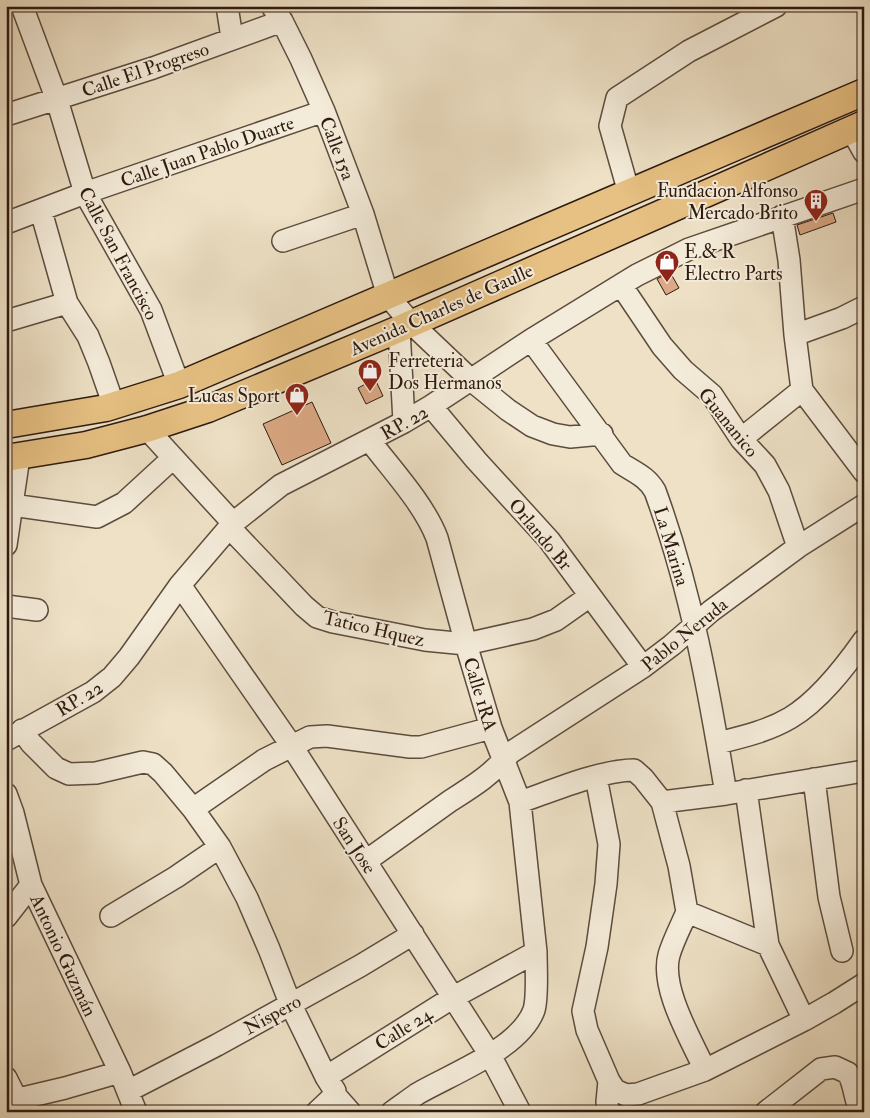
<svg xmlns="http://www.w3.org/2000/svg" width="870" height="1118" font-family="'IM FELL Double Pica',serif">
<rect width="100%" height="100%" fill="#eee1c6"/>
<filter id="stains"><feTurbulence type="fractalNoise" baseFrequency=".004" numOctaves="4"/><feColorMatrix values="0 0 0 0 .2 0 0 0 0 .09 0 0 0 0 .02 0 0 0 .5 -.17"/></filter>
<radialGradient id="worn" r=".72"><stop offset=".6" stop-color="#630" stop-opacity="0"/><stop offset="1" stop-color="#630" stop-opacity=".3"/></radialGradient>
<!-- building -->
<path fill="#dba985" stroke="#2d1a10" d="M833,213L836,222L800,235L797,225Z
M670,272L679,288L666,295L657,279Z
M375,379L383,396L366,404L358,388Z
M312,402L331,443L282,465L263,424Z"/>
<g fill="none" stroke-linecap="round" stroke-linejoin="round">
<defs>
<path id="minor" d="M22,6L57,100L85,193L151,310L179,385
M227,6L232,38
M272,6L282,21L301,59L324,111L363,214L388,296L411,323L471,380L508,410L532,426L553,434L570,437L602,434
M6,115L153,68L282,21
M851,129L864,152
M629,193L610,126L617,98L689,51L776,6
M41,211L67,303L88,336L99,363L114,406
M782,216L789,260L795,335L802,390L864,472
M6,223L85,193L324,111
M283,241L363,214
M621,285L662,346L683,370L712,395L741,439L765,465L779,491L798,547
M6,321L67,303
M399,329L404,422
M795,335L842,318L864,307
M531,340L622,464C636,473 647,477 655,491C691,589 709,691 726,794
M431,406L476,460L549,540L643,667
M147,429L233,523
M741,439L802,390
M12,505L97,517L124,503L173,458
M229,527L304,606L317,617L333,622L425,640L466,644L533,629L556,620L590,596
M6,545L19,457
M180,585L291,745L490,1055L520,1112
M6,606L37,610
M22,730L31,743L56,768L69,774L96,773L143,762L153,764L163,773L193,809L220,847L247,898L269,949L290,1003L326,1077L335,1091V1095L317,1112
M6,740L93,692L112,677L129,657L180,585L233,523L281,485L404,422L431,406L531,340L637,275L689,249L864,189
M718,743C742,737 768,731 790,718C819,701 845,667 864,640
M596,777L609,844L606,884L597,947L583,1011L587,1030L609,1081L615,1090L626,1095L638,1094L705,1070L804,1020L834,1003L864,984
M814,779L829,897L842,951
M746,790L768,945L804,1020
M6,794L13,813L31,885L120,1072L136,1112
M520,802C552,791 601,770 634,770L643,778L662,802L679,866L687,912L768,945
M662,802L726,794L864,771
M193,809L264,760L310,737L327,736L410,747H421L491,728
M366,861C394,841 422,821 450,801C472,787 493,774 510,753L643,667L672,645L711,611L798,547L864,505
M687,912C681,926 673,941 669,955C660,988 691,1039 705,1070
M111,916L176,877L220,847
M6,917L31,885
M326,1077L452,998L536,952L520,802L491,728L466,644L437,538C424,504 392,470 370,441
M6,1078L17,1100
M128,1091L217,1045L360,966L413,934
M335,1095L350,1112
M6,1102L65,1088L120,1072
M392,1112C400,1106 409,1100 417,1094C451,1074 520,1049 534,1010C538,997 536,968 536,952
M608,1112L607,1102L609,1081
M766,1112L821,1069L835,1067L848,1073C855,1085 854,1099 861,1112"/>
<path id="major" d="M6,425L106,408L179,385L864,92
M6,458L86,445L147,429L208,409L399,329L864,124"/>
</defs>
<!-- minor casing -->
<use href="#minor" stroke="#5d4c3e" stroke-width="24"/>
<!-- major casing -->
<use href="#major" stroke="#2d1a10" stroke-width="29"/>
<!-- minor -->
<use href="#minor" stroke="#f4ecda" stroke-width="21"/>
<!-- major -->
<use href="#major" stroke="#e7c083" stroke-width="26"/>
</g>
<!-- icons -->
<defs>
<symbol id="building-pin" viewBox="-11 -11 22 30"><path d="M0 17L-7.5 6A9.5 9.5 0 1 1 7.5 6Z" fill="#8f2418" stroke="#f4ecda"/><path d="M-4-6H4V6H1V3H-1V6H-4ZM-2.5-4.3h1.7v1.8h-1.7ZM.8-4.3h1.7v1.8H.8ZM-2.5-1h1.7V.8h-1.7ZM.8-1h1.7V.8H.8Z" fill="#fff"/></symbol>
<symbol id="shop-pin" viewBox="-11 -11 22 30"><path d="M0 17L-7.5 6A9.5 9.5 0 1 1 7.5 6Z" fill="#8f2418" stroke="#f4ecda"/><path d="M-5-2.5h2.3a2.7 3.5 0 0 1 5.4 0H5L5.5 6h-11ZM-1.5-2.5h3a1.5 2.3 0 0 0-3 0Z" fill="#fff"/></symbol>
</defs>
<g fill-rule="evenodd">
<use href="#building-pin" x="802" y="187" width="28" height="38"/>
<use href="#shop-pin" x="653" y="248" width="28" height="38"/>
<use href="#shop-pin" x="356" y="357" width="28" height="38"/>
<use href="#shop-pin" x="283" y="381" width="28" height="38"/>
</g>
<g text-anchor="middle" stroke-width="4" stroke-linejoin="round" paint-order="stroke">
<!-- street labels -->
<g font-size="19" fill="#2d1a10" stroke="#f4ecda">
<text transform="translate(145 69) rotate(-19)" y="7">Calle El Progreso</text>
<text transform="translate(338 148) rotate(69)" y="7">Calle 15a</text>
<text transform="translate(207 151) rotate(-19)" y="7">Calle Juan Pablo Duarte</text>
<text transform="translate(119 253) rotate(62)" y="7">Calle San Francisco</text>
<text transform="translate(441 309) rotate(-24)" y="7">Avenida Charles de Gaulle</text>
<text transform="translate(404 422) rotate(-29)" y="7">RP. 22</text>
<text transform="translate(729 422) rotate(51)" y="7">Guananico</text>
<text transform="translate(541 534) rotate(50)" y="7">Orlando Br</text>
<text transform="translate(672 546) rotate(73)" y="7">La Marina</text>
<text transform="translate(374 628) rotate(13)" y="7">Tatico Hquez</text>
<text transform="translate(684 634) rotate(-39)" y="7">Pablo Neruda</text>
<text transform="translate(481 694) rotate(73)" y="7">Calle 1RA</text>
<text transform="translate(79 698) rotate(-31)" y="7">RP. 22</text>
<text transform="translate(355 845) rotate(57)" y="7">San Jose</text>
<text transform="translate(64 955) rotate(65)" y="7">Antonio Guzmán</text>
<text transform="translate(272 1014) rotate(-29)" y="7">Nispero</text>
<text transform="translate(403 1028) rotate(-32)" y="7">Calle 24</text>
</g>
<!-- poi labels -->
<g font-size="19" fill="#2d1a10" stroke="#f4ecda" text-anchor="end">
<text x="798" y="197">Fundacion Alfonso<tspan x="798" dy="22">Mercado Brito</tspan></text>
<text x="684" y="258" text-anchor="start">E &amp; R<tspan x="684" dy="22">Electro Parts</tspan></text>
<text x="388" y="367" text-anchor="start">Ferreteria<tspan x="388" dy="22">Dos Hermanos</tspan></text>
<text x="280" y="402">Lucas Sport</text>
</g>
</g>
<!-- margin -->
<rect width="870" height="1118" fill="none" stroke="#eee1c6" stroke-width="25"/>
<rect x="8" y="8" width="855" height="1103" fill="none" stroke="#2d1a10" stroke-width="2.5"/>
<rect x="12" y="12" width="845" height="1093" fill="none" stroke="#2d1a10"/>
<rect width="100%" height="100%" filter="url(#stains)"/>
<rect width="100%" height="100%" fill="url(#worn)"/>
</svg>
